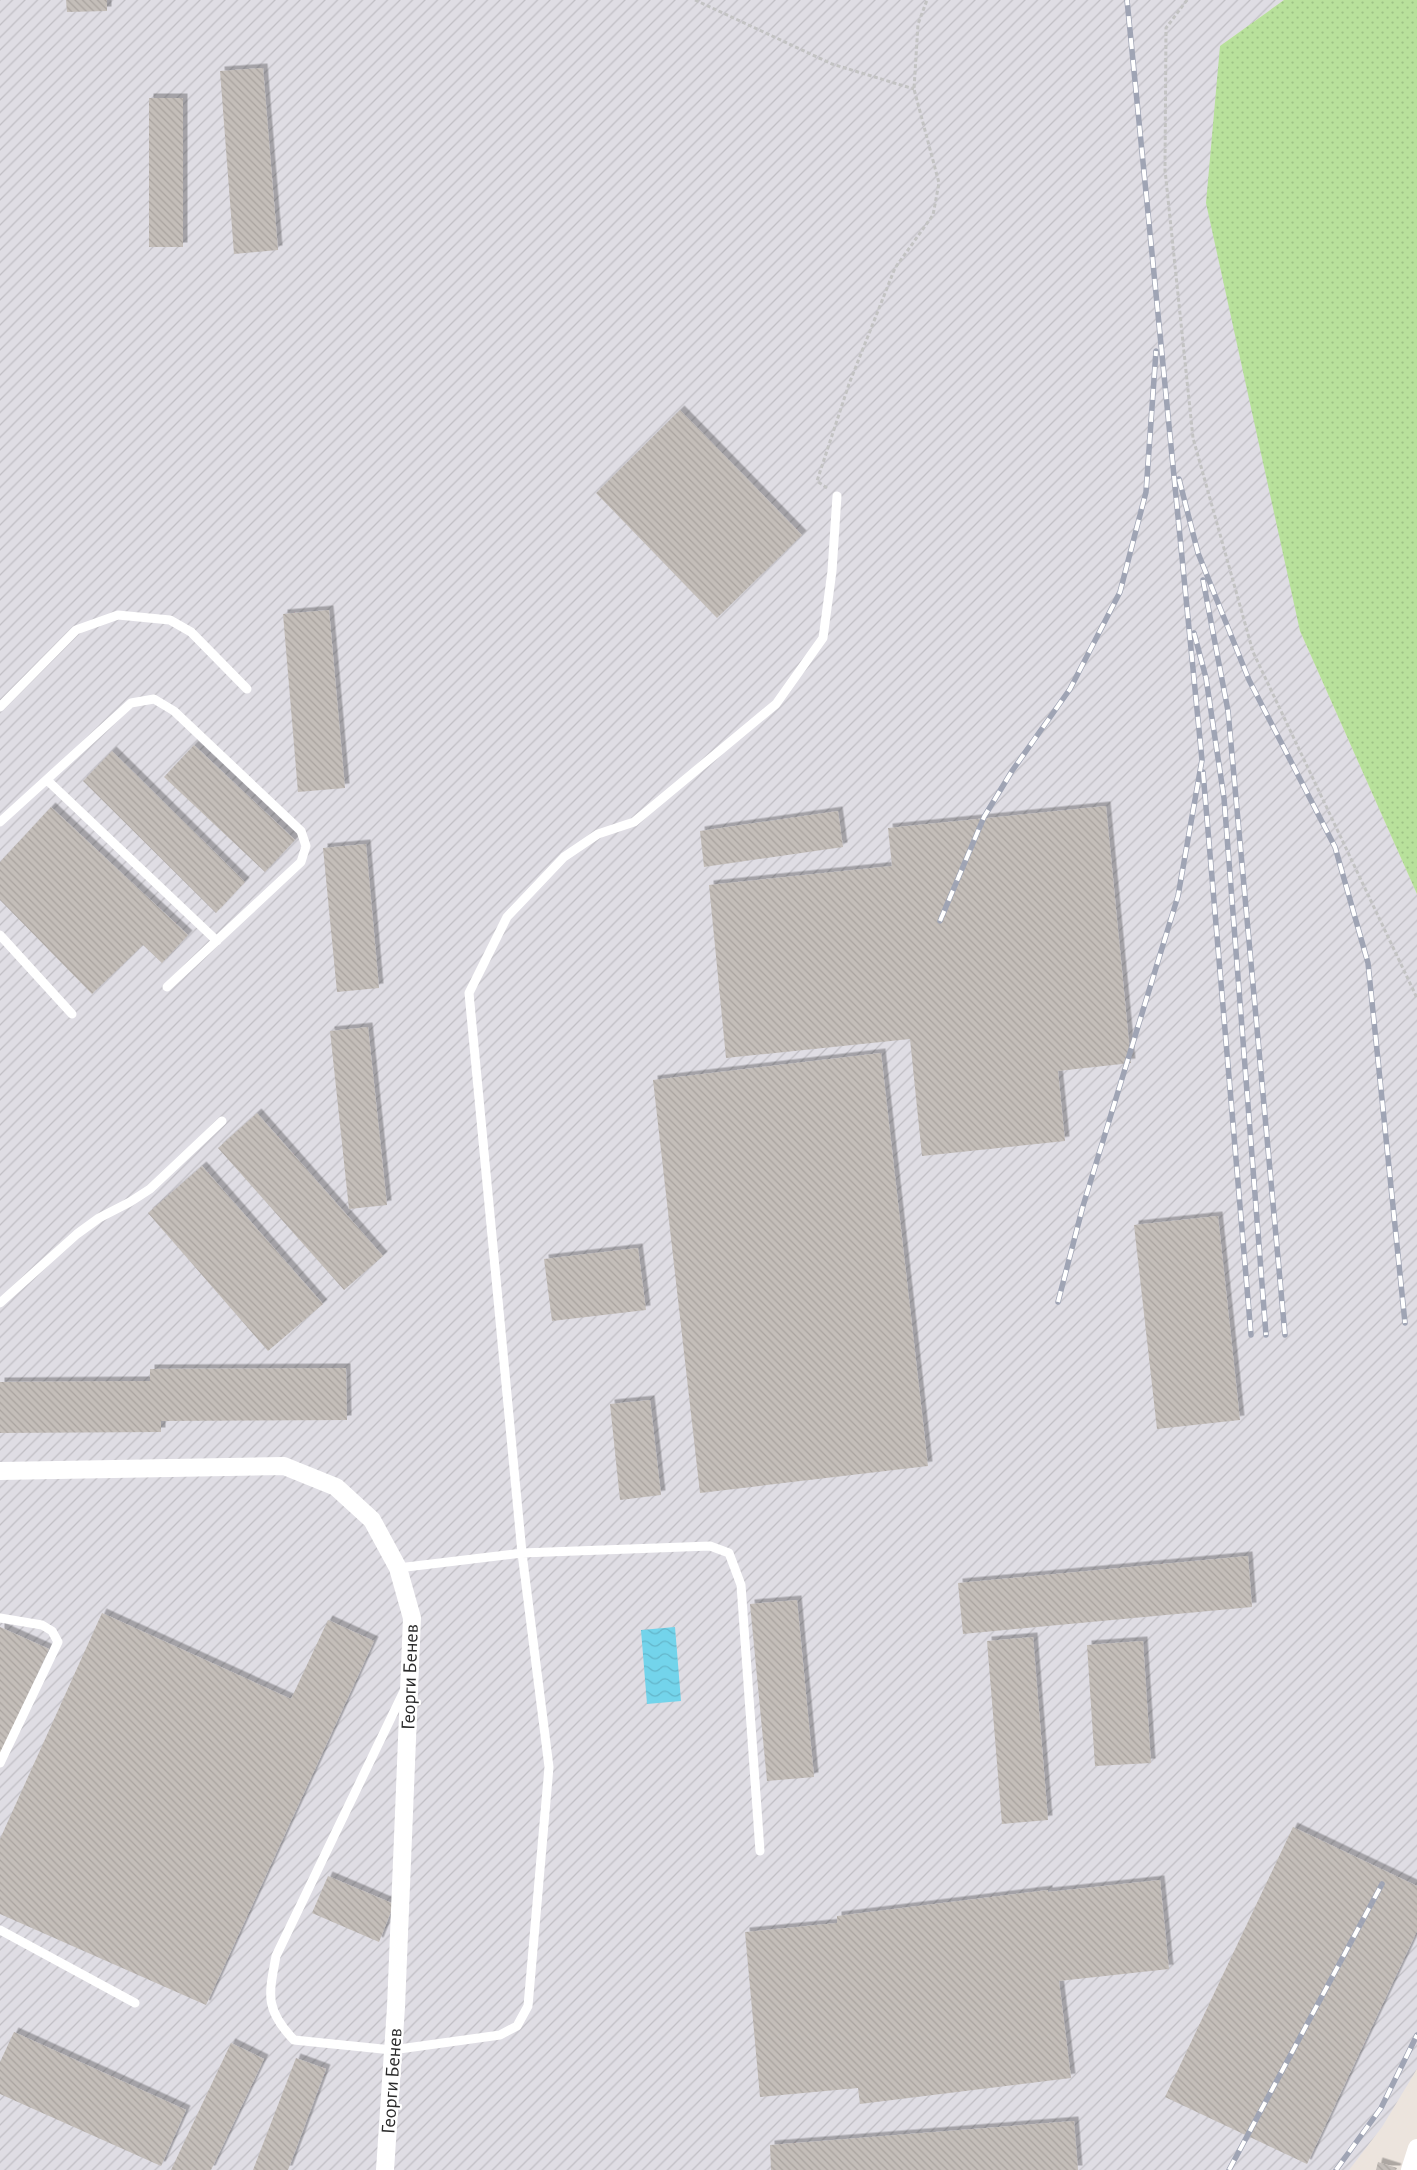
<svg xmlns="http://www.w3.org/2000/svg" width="1417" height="2170" font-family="'Alegreya Sans',sans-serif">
<defs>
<pattern id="industrial-furrows" width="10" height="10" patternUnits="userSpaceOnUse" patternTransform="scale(1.25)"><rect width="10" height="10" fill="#dfdde4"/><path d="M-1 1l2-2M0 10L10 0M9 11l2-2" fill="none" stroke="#c0bec4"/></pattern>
<pattern id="grass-dots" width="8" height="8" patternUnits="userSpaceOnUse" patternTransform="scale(1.25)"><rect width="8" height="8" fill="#b8e19b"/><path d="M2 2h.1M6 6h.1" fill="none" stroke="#9ec186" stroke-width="1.8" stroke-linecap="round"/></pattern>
<pattern id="water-waves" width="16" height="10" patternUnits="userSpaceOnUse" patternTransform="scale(1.25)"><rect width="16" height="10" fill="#73d4eb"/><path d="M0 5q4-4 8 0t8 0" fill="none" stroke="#64b6ca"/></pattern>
<pattern id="building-back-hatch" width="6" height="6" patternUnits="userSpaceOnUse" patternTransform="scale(1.25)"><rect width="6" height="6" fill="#c4beb9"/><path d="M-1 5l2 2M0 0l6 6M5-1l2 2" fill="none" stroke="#a9a39f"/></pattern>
<filter id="shadow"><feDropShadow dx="4.5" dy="-4.5" stdDeviation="0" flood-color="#0004"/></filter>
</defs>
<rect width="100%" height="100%" fill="#ece4dd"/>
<!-- industrial -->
<path fill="url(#industrial-furrows)" d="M0,0H1284L1220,46L1300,631L1417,894V2069L1382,2127L1349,2170H0Z"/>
<!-- grass -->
<path fill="url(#grass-dots)" d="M1284,0H1417V894L1300,631L1206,203L1220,46Z"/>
<!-- water -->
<path fill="url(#water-waves)" d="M675,1627L681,1701L647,1704L641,1630Z"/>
<!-- building -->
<path fill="url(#building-back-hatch)" filter="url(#shadow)" d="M66,0H107V11L67,12Z
M263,68L278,250L234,254L220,71Z
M149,98H183V247H149Z
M680,410L802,535L717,618L596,493Z
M329,610L345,788L298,792L283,614Z
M194,745L295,840L265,872L164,777Z
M112,751L245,882L216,913L83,781Z
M1106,806L1131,1063L1058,1071L1065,1141L922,1156L910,1039L726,1058L709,885L892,866L888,828Z
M51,807L188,935L162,963L143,945L92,994L0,900V862Z
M838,811L843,847L704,867L700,831Z
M366,844L379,988L337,992L323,848Z
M368,1027L387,1205L349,1209L330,1031Z
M881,1053L928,1466L700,1493L653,1080Z
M257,1113L383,1256L344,1290L218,1148Z
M202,1166L323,1304L268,1351L148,1213Z
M1218,1216L1240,1420L1157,1429L1134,1225Z
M638,1248L646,1310L552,1321L544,1259Z
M346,1368L347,1420L161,1421V1432L0,1433V1382L150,1381V1369Z
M650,1400L661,1495L620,1500L610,1404Z
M1248,1556L1252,1607L963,1634L958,1583Z
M797,1600L814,1777L767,1781L750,1604Z
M102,1613L291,1699L328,1620L374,1641L206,2005L0,1914V1839Z
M0,1627L49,1649L0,1755Z
M1033,1637L1048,1820L1002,1824L987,1641Z
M1143,1641L1151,1763L1095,1766L1087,1645Z
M1293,1827L1417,1886V1931L1307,2164L1165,2097Z
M328,1876L394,1904L379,1942L312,1913Z
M1160,1880L1169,1969L1059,1981L1071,2078L860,2104L858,2088L760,2097L745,1932L837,1923V1916L1048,1890V1892Z
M14,2032L186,2110L161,2166L0,2094V2062Z
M231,2043L264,2059L211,2170H171Z
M296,2058L326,2069L288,2170H253Z
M1074,2121L1078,2170H771L770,2145Z
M1378,2162L1397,2168L1396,2170H1376Z"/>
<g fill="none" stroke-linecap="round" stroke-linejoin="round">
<!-- path -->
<path stroke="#c3c3c3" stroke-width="3" stroke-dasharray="4 2.5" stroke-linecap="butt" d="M695,0L832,64L914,89
M1187,0L1166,28L1165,170L1193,438L1253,652L1417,998
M827,488L817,481L849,384L895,268L933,215L939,183L914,89L918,24L927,0"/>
<!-- service -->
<path stroke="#fff" stroke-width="9" d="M0,707L76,630L118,615L170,620L191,632L247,689
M47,780L217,941
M0,822L131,703L154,699L174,711L301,831L306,846L301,862L167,987
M0,935L72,1014
M0,1303L77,1234L99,1218L130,1202L150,1189L222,1121
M398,1568L522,1553L710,1546L729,1553L741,1585L760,1851
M0,1618L42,1625L52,1631L58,1642L0,1763
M404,1691L276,1956C269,1994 264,2009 294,2040L392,2050L500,2035L517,2026L528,2006L549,1767L522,1553L469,993L507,917L564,857L598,834L634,822L776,704L823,638L832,571L837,496
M0,1930L135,2003"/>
<!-- minor -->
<path stroke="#fff" stroke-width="18" d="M0,1471L284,1466L336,1487L372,1520L398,1568L412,1618L396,2007L385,2170
M1410,2170L1417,2148"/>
<defs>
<path id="rail" d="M1179,479L1198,553L1249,680L1335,847L1368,963L1405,1323
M1203,580L1228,711L1285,1335
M1194,633L1206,678L1224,798L1266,1335
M1203,772L1251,1335
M940,921L984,817L1012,771L1070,689L1120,592L1146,492L1156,351
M1058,1302L1083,1206L1178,896L1202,760L1127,0
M1229,2170L1382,1884
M1336,2170L1381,2108L1417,2035"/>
</defs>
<!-- rail casing -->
<use href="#rail" stroke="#9fa4b4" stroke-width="5.5"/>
<!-- rail -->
<use href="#rail" stroke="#fff" stroke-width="4" stroke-dasharray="11" stroke-linecap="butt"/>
</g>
<g text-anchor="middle" stroke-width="4.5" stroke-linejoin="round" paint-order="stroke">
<!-- street labels -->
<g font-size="20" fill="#2a2a2a" stroke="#fff">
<text transform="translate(409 1677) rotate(-88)" y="7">Георги Бенев</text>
<text transform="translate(391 2081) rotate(-86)" y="7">Георги Бенев</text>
</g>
</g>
</svg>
